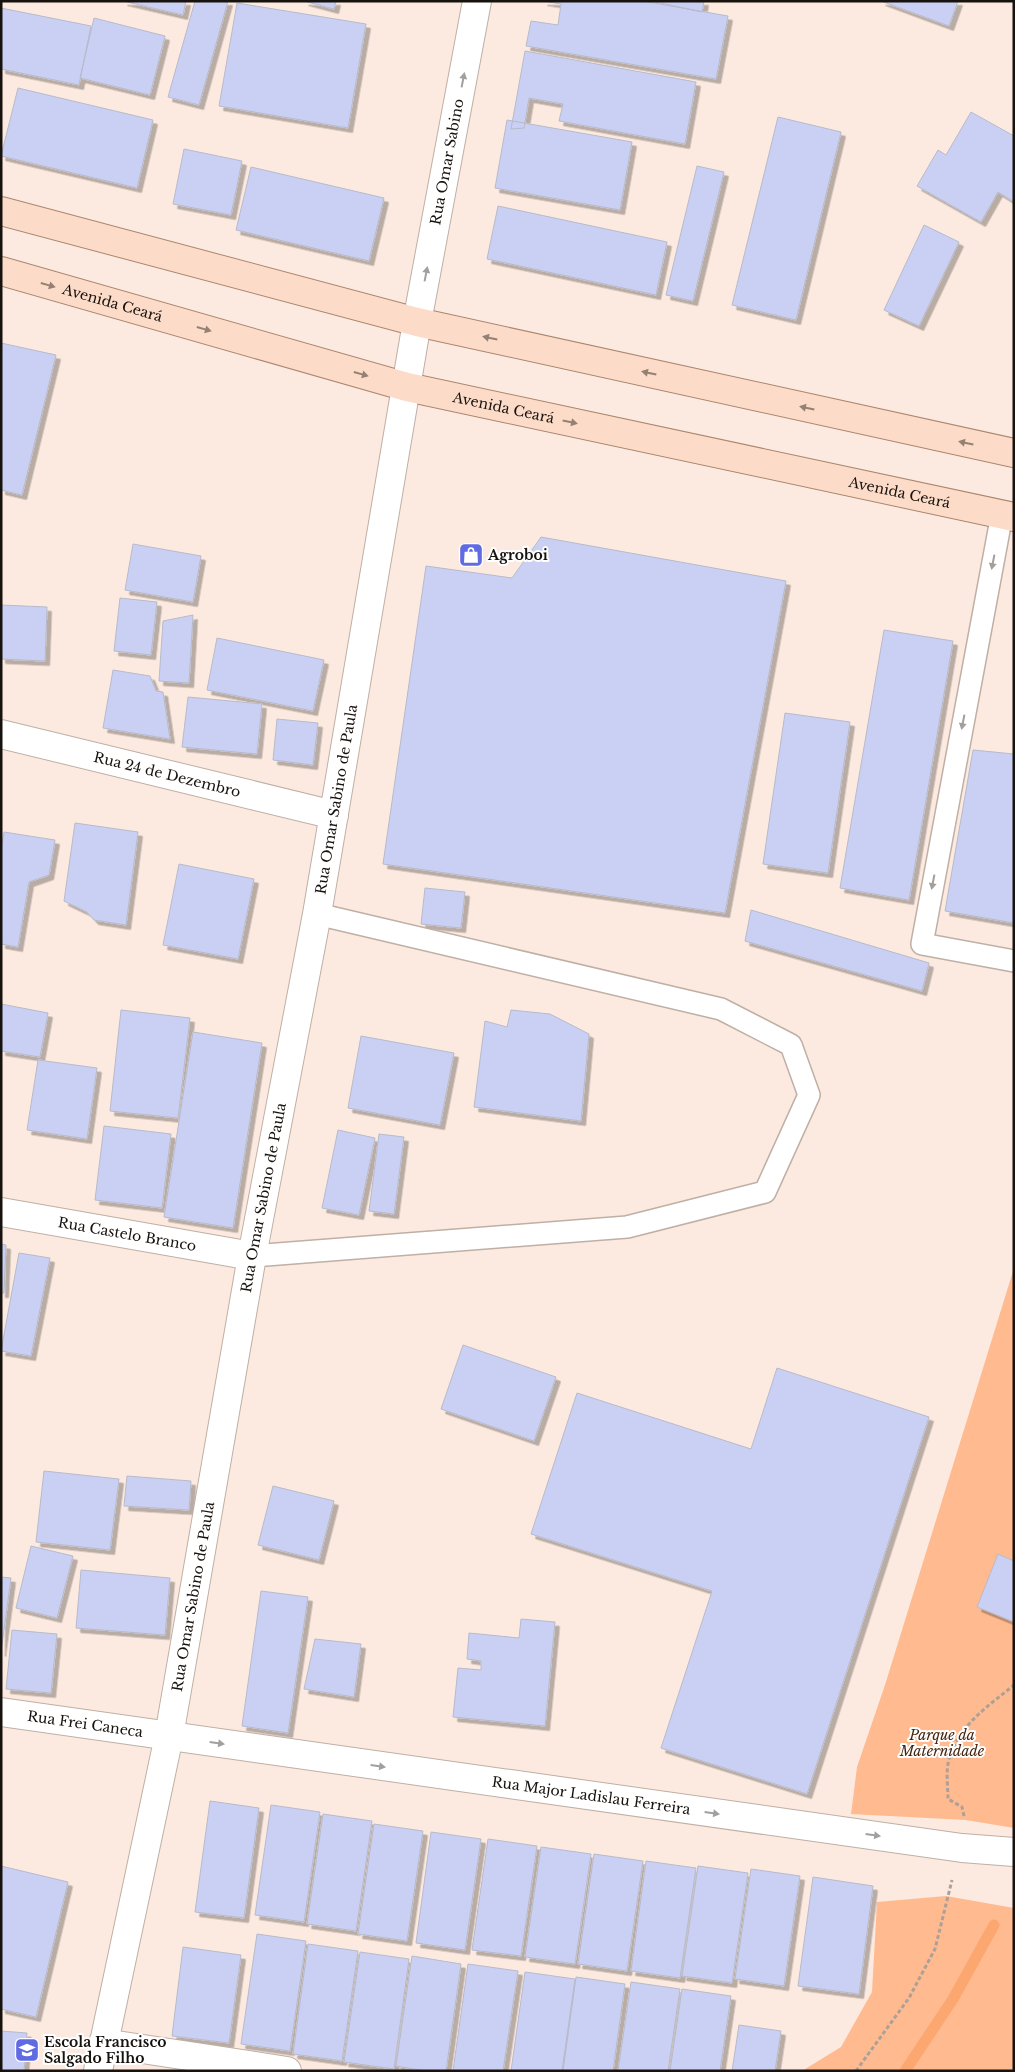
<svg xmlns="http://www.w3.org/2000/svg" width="1015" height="2072" font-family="'Libre Baskerville',serif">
<defs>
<filter id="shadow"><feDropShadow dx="4.5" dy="4.5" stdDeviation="0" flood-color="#0004"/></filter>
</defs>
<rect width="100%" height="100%" fill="#fceae0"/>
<!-- green -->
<path fill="#ffba8f" d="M1014,1268V1828L966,1820L851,1814L857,1767L885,1685Z
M946,1896L1014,1908V2071H802L841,2047L872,1992L877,1902Z"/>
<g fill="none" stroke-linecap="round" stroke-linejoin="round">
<!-- stream -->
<path stroke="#fda770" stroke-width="11" d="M905,2071L953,1999L994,1925"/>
</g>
<!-- building -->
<path fill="#c9d0f4" stroke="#b7bacb" filter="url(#shadow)" d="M123,1H186L183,15Z
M195,1H228L199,105L168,97Z
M304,1H336L334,9Z
M543,1H643L728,16L716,79L526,46L531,21L558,25L561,4Z
M651,1H704L702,12Z
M881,1H958L949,26Z
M237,3L366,24L348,128L219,106Z
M1,8L91,26L79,85L1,69Z
M94,18L165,36L150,95L80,78Z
M525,51L696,82L685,144L559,121L563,104L529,98L524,128L511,129Z
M18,88L153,120L137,188L1,156Z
M971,112L1014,136V202L998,192L981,222L917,186L938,150L946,155Z
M778,117L841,132L796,320L732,305Z
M507,120L632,142L620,210L495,188Z
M184,149L242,161L231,215L173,204Z
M697,166L724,172L693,301L666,295Z
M251,167L384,198L369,261L236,230Z
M498,206L667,242L656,295L487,259Z
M924,225L959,242L919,326L884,310Z
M1,343L56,355L22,495L1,490Z
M541,537L786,581L725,913L383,864L426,566L512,578Z
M133,544L201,556L193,602L125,590Z
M120,598L157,602L151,655L114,651Z
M1,605L47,607L45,661L1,659Z
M193,615L189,683L159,681L163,621Z
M884,630L953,641L909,900L840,888Z
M217,638L324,660L313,711L207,690Z
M113,670L150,676L156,691L163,692L170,739L103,728Z
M188,697L262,704L257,754L182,747Z
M785,713L850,722L828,873L763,864Z
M277,719L318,723L313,765L273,760Z
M973,750L1014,754V923L945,911Z
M75,823L138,832L126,925L94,920L87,912L64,901Z
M4,832L55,840L49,875L29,882L18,947L1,944V849Z
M179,864L254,879L238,959L163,945Z
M425,888L465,892L461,928L421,924Z
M751,910L929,963L922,991L745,941Z
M1,1004L48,1013L40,1057L1,1051Z
M121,1010L190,1018L178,1118L110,1111Z
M511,1010L550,1014L589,1034L581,1121L474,1107L485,1021L507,1027Z
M193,1032L262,1043L233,1228L164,1217Z
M361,1036L454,1053L440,1125L348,1108Z
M38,1060L97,1068L87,1139L27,1130Z
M104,1126L171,1134L162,1208L95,1200Z
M338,1130L375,1138L359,1215L322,1208Z
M379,1134L404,1137L394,1214L369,1211Z
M1,1244L6,1245L4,1293H1Z
M19,1253L50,1258L31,1356L1,1351Z
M463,1345L556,1377L534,1441L441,1409Z
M777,1368L929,1417L807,1794L661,1748L712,1591L531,1534L577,1393L751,1449Z
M44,1471L119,1479L110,1550L36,1542Z
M127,1476L191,1481L189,1510L124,1506Z
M273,1486L334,1501L319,1560L258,1545Z
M31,1546L73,1556L57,1618L16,1608Z
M998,1554L1014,1561V1622L977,1607Z
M81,1570L170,1578L165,1635L76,1628Z
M1,1577L11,1578L1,1652Z
M261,1591L308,1597L288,1733L242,1726Z
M521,1619L555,1622L545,1726L453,1717L458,1668L481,1670V1661L467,1659L469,1633L519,1638Z
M12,1630L57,1634L51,1693L6,1689Z
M315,1639L361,1644L354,1697L304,1689Z
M210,1801L259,1808L244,1918L195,1912Z
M271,1805L320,1812L304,1922L255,1915Z
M323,1814L372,1821L356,1931L307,1924Z
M374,1824L423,1831L407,1941L358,1934Z
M431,1832L481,1839L465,1950L416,1943Z
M488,1839L537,1846L521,1956L472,1950Z
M541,1847L591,1854L575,1964L525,1957Z
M594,1854L643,1861L627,1971L578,1964Z
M646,1861L696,1868L680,1978L631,1971Z
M1,1866L68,1882L36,2017L1,2009Z
M698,1866L748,1873L732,1983L682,1976Z
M751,1869L800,1876L784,1986L735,1979Z
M813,1877L873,1886L859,1994L798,1986Z
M257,1934L306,1941L290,2051L241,2044Z
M308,1944L358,1951L342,2061L293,2054Z
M183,1947L241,1955L229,2043L172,2036Z
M360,1952L409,1959L394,2069L344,2062Z
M412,1956L461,1964L446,2071H426L396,2066Z
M468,1964L518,1971L503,2071H453Z
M525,1972L575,1979L562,2071H511Z
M576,1977L625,1984L613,2071H563Z
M631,1982L680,1989L668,2071H618Z
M682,1989L731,1996L720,2071H670Z
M739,2025L781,2031L775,2071H732Z
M1,2031L27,2033L24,2071H1Z"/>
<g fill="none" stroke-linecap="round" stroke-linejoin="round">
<defs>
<path id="service" d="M1002,514L922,944L1014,961
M252,1256L627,1227L765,1192L809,1095L791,1045L721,1009L317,914"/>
<g id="minor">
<path id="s1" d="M1,734L334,815"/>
<path id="s2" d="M1,1212L252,1256"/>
<path id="s3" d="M1,1712L962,1848L1014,1852"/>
<path d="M103,2043L287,2071"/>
<path id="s4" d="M98,2071L169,1736L252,1256L317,914L417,322L477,1"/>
</g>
<g id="primary">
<path d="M1,211L417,322L1014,453"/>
<path id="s5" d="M1,271L407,387L1014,517"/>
</g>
</defs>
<!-- service casing -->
<use href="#service" stroke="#bfafa5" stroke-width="24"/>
<!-- minor casing -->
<use href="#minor" stroke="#bfafa5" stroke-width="30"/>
<!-- primary casing -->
<use href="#primary" stroke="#ab8670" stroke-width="30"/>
<!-- path -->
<path stroke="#ada098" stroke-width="3" stroke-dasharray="4 2.5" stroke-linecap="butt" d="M964,1816L962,1807L948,1799C948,1788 946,1775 948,1764C955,1728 987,1707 1014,1685
M856,2071L909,1998L935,1949L952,1880"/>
<!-- service -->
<use href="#service" stroke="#fff" stroke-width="21"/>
<!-- minor -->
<use href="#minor" stroke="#fff" stroke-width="28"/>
<!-- primary -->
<use href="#primary" stroke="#fcdcc8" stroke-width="28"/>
</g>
<!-- one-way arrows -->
<defs><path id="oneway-solid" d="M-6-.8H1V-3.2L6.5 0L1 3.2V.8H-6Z" transform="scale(1.25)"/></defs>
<g fill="#a2a09f">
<use href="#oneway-solid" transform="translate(463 80) rotate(-79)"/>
<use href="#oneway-solid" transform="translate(426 274) rotate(-79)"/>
<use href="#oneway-solid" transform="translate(993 562) rotate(101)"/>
<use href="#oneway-solid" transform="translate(963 722) rotate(101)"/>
<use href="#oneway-solid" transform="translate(933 882) rotate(101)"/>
<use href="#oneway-solid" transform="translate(217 1743) rotate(8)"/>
<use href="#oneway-solid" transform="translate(378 1766) rotate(8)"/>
<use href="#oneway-solid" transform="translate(712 1813) rotate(8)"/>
<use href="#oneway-solid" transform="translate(873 1835) rotate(8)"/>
</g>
<g fill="#958174">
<use href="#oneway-solid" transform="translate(48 285) rotate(16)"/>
<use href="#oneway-solid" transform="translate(204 329) rotate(16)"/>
<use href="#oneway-solid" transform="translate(490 338) rotate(-168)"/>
<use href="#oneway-solid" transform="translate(649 373) rotate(-168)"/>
<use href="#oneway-solid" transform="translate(361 374) rotate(16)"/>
<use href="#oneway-solid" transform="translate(807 408) rotate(-168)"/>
<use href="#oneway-solid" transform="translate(570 422) rotate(12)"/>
<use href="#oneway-solid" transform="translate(966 443) rotate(-168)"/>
</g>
<!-- icons -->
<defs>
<symbol id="shop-square" viewBox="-11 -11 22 22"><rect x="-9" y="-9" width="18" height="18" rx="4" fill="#606ae2" stroke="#fff"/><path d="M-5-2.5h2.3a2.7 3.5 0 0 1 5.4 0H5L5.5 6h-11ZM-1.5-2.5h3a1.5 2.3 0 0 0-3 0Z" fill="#fff"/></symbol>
<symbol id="school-square" viewBox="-11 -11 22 22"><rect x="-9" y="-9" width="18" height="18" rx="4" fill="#606ae2" stroke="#fff"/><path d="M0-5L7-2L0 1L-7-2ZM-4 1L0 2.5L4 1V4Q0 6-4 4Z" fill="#fff"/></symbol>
</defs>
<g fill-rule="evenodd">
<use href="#shop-square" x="457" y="541" width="28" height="28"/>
<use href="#school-square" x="13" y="2036" width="28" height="28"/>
</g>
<g text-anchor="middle" stroke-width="4" stroke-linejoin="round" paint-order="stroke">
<!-- street labels -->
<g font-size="14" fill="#17120e" stroke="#fff">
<text dy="5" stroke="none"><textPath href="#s4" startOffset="1941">Rua Omar Sabino</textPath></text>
<text dy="5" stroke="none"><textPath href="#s5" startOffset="116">Avenida Ceará</textPath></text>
<text dy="5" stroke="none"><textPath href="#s5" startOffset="521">Avenida Ceará</textPath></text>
<text dy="5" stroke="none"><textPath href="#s5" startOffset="926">Avenida Ceará</textPath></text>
<text dy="5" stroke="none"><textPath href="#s1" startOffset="171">Rua 24 de Dezembro</textPath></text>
<text dy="5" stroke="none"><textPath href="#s4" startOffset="1294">Rua Omar Sabino de Paula</textPath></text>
<text dy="5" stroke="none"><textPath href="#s4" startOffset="889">Rua Omar Sabino de Paula</textPath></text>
<text dy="5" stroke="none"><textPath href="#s2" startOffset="128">Rua Castelo Branco</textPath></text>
<text dy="5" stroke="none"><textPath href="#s4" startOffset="484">Rua Omar Sabino de Paula</textPath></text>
<text dy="5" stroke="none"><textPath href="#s3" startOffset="85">Rua Frei Caneca</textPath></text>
<text dy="5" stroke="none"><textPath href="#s3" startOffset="596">Rua Major Ladislau Ferreira</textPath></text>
</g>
<!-- poi labels -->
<g font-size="14" font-weight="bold" fill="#17120e" stroke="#fff" text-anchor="start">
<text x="488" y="560">Agroboi</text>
<text x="44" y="2047">Escola Francisco<tspan x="44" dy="16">Salgado Filho</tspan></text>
</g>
<!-- park labels -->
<g font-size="14" font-style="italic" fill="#45230c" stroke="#fff">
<text x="942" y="1740">Parque da<tspan x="942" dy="16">Maternidade</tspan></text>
</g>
</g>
<!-- border -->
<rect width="1015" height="2072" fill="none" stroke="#17120e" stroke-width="5"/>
</svg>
